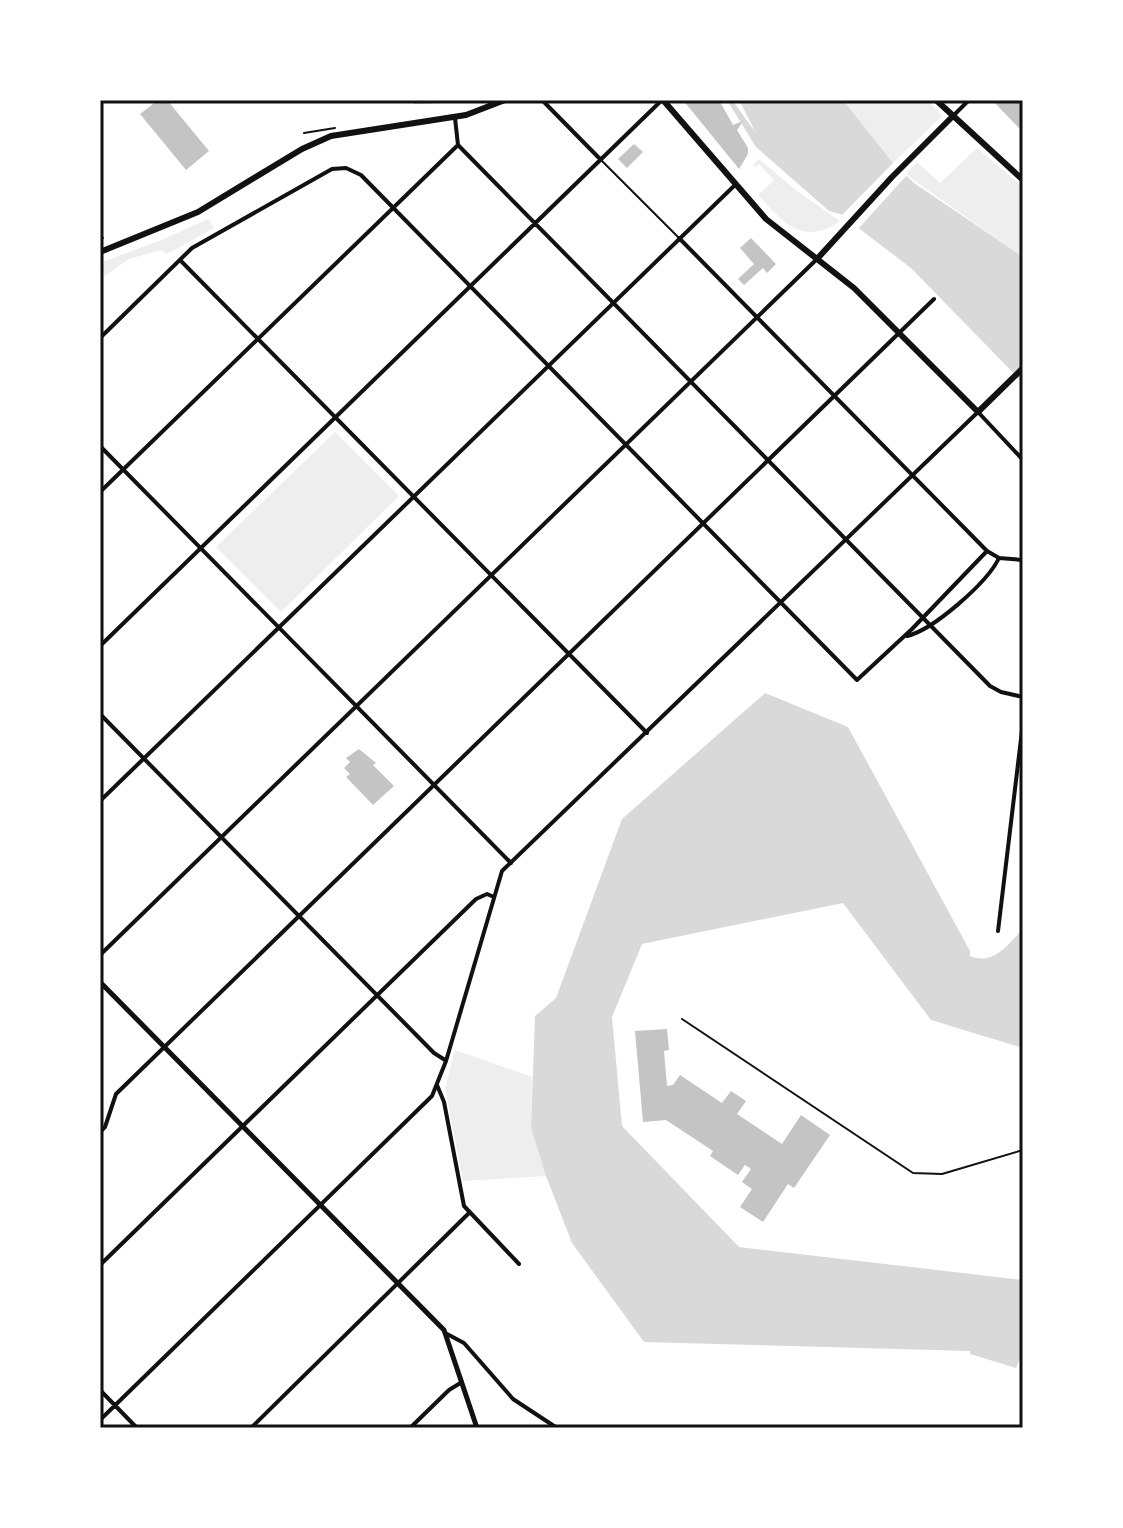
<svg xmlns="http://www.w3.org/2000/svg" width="1123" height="1528" font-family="Jost,sans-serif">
<rect width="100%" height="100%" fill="#fff"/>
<!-- green -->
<path fill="#eee" d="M843,100H928L942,116L893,163Z
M977,148L1023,187V257L905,174L917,162L940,183Z
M759,159L793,188L840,221C802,247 783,222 758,195L774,180L759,164L754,168V164Z
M208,219L214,228L167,254L161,250L129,259L100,279V263L164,239Z
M335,432L399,496L281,612L216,547Z
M455,1050L532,1077L531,1128L546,1176L463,1181L445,1088Z"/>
<!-- water -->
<path fill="#d9d9d9" d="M727,100H732L756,133L739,100H843L893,163L914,183L1023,257V383L911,268L840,214L829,211L756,147Z
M765,693L848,727L970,951V956C994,966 1008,944 1023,929V1048L931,1020L843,903L642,944L612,1017L622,1126L739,1247L1023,1280V1351L1016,1368L970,1354V1351L644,1342L572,1243L546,1176L531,1128L535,1016L556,998L622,819Z"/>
<!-- pier -->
<path fill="#fff" d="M895,161L908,174L858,229L841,216Z"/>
<!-- building -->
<path fill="#c4c4c4" d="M158,100H167L209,151L186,170L140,114Z
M411,100H444L440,103L415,104Z
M683,100H719L733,125L743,121L737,130L748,148V154L739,169Z
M992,100H1023V124L1019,128Z
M634,144L643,152L627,168L618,159Z
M751,238L776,264L767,273L763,268L744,285L738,279L754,264L740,248Z
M359,749L376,763L373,765L394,786L373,805L346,777L350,774L344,768L350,762L346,758Z
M667,1029L669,1050L664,1051L667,1086L673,1085L680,1075L722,1103L731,1091L746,1101L737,1114L782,1144L801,1115L830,1135L794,1188L788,1184L763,1222L740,1207L752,1189L742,1182L751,1169L745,1165L738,1175L710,1156L713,1151L666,1120L643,1122L635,1031Z"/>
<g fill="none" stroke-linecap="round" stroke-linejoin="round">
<!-- path -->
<path stroke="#111" stroke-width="2" d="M304,133L335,128
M100,239L103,238"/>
<!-- service -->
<path stroke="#111" stroke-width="2" d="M601,160L678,237
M682,1019L913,1173L942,1174L1023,1150"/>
<!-- minor -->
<path stroke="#111" stroke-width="4" d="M542,100L601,160
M954,115L969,100
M455,118L458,145L990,686L1001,692L1023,697
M679,238L987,551L999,558L1023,560
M180,260L647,733
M100,338L192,248L332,169L346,168L361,175L857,680L912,629L987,551
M100,446L511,863
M100,492L458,145
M907,636C933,630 987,583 999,558
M100,646L662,100
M100,714L434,1053L445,1060
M100,801L735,185
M998,931L1023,722
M100,955L817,259
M437,1085L444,1102L464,1206L519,1264
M100,1132L105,1127L116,1094L934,299
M100,1265L476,899L487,894L494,897
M447,1334L464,1343L513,1399L557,1428
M100,1390L137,1428
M100,1420L432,1096L446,1061L502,871L978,412L1023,460
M251,1428L469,1213
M410,1428L449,1390L462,1382"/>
<!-- tertiary -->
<path stroke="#111" stroke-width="5" d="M100,982L444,1330L477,1428"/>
<!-- primary -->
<path stroke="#111" stroke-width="6" d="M663,100L766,219L854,288L978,412L1023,368
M936,100L1023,180
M100,252L198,212L302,149L331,136L466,115L505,100
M817,259L892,177L953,116"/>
</g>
<!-- border -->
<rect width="1123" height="1528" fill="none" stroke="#ffffff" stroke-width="204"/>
<rect x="102" y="102" width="919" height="1324" fill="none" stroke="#111" stroke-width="3"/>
</svg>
